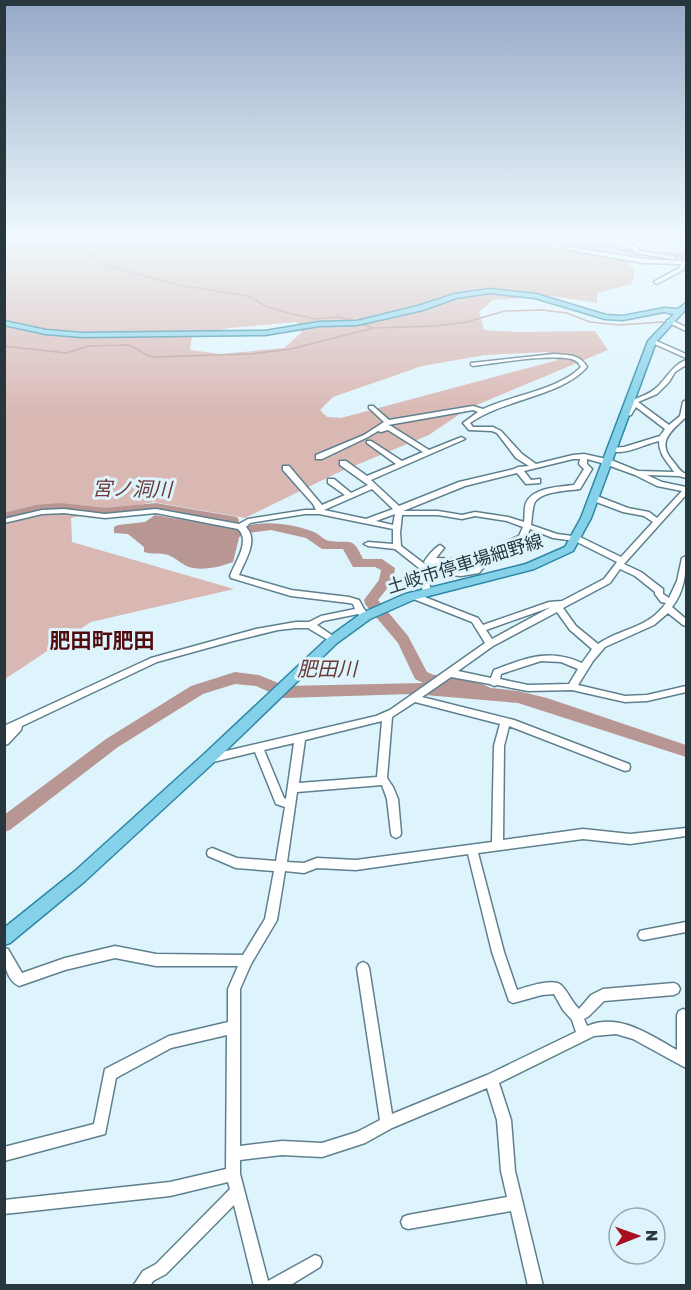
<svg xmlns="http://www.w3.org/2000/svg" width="691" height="1290" font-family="Rubik,'Noto Sans JP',sans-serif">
<rect width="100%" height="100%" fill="#def4fd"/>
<!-- forest -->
<path fill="#d9b7b3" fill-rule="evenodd" d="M5,236H582L607,238L610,251L544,244L625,261L635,270L632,284L597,293V303L552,296L493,300L479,312L484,330L519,332L595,331L608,350L467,409L429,435L337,473L245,518L154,502L71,518L72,542L234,589L91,622L5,679ZM297,322L302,332L284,348L221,354L190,350L192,335L230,328ZM547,352L558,360L341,418L327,417L320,410L333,397L422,366L485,355Z"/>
<!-- water -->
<path fill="#b89693" d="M155,515L231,528L239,538L233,562C220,567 202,571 189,567C181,564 176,558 168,555C159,552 152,555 144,552V547L128,534L114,533V527L118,525L145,522Z"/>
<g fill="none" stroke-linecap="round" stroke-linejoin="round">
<!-- stream -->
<path stroke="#b89693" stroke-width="1.5" d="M52,237L109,265L127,271L178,285L248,296L267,307L292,314L316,319L338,317L357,321
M362,324L373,328L436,326L467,322L505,311L542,310L567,313L590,322L619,325L663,322L686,331
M4,346L66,353L89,346L128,345C138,347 143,356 154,357L251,354L291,349L373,328"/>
<!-- river -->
<path fill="#b89693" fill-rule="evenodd" d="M583,236L610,238L611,244L636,251L686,253V259L636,256L604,247L603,242Z
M60,503L106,508L156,503L237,517L239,520L237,529C260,519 292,523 314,532C319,534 325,541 330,541C351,544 352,535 363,559H382L395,568L393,581L378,600L408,636L427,672L434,675L464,676L491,688L518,691L547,698L686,745V757L518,703L413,694L283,698L256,686L235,684L203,694L118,747L10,830L4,832V815L106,739L191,686L235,672L259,675L285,686L423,683L415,679L398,643L365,604L364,600L379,580L381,570L375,567H353L343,549H322L306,538L271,530L248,533L235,539L230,538L223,530L225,523L156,511L106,516L60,511L36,513L4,521V513L36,505Z"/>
<defs>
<path id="minor" d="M617,236H622L634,246L640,236H645L637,249L640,251L676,257L673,259L636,253Z
M650,236H661L686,240V243Z
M566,246L643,259L686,261V264L683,270L657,284L654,282L655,281L679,268L681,264L643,263L564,249L563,248Z
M667,320H671L686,327V331L667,322Z
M652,339L686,354V358L650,342L649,341Z
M554,354C568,355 580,354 587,367C562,396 504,399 470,423L473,427H493L501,431L522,454L536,464L573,455L584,454L611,460L638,471L674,472C667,461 659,455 659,441C644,444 623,457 608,450L609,448L624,447L660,436L665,429L636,407L631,415L624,417L621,415L626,413L633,400C640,397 649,394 655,389C667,379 671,366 686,360V365L675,372L669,382L657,394L638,402L669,425L680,416L683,402L686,400V417C673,430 655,441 673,461C677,466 680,472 686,474V478L679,476L647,475L662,482L686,487V495L624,564L641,572L663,589V594L669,598L677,581L682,558L686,556C686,574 684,592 672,607L686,619V626L683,625L668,613L654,625L605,647L593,661L578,685L625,696L647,695L686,686V692L647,701L625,702L572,690L528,691L497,685L494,686L490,684L451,677L422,697L514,720L629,764L630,767L629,770L625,771L509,726L504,746L503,840L583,829L630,834L686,828V836L630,844L583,839L478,853L504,952L517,990C527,987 555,977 562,986C569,993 571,1001 579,1009L591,995L603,989L674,983L678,985L680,989L678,993L674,995L604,1001L589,1016L584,1019L587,1026C619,1012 650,1035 677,1050V1015L679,1011L683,1009L686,1010V1068L633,1039L616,1034L594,1036L499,1083L511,1120L515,1171L543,1286H528L511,1211L408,1229L403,1227L401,1222L403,1217L408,1215L507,1197L501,1171L497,1120L487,1088L392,1128L365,1143L322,1157L282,1155L240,1160V1174L268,1281L315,1255L320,1257L322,1262L320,1267L289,1286H254L234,1205L166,1274L153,1281L150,1286H133L143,1271L156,1264L230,1189L228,1182L170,1196L4,1214V1200L170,1182L226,1169L227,1035L171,1048L116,1078L105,1134L4,1161V1147L94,1124L105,1069L169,1036L228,1022V989L238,966H156L115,958L65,970L19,986C5,979 4,961 4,948L8,949L22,973L65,958L115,946L156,954L243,955L265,919L274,871L236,868L208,856L207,853L208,850L212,848L237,858L276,861L285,807L276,804L255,752L209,763L205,762L204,759L205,756L376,716L390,710L485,643L472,622L411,598L410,596L411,594H417L478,618L483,625L549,602L562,601L604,579L617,562L575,541L553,538L530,529L525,540L495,553L479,573L461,576L428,573L431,593L427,596L423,593L419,568L395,549L368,546L364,544L368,542L393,544V529L319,514H305L250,523L246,527C259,540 245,560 239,575L291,590L349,597L359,600L364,609L370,616L369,618H363L358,614L323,621L317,625L336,638L337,640L336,642L333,643L308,628H296L278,630L233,641L157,662L22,726L21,730L8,744L4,745L6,733L4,734V726L151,658L256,629L296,622H309L321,616L355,609L353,604L349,603L291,596L231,578L230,576C235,562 251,541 238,529L156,513L105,518L64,513L42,514L4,523V519L42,510L64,509L105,514L156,509L239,524L248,519L305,510H316L313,504L283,470V466H289L322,505L345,495L328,483V479H334L351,493L368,485L340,465V461H346L367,476L396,464L367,443V441H371L402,461L423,452L388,430L381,432L378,431L368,437L322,459H316V455L364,435L384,422L369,408V406H373L389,420L473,406L483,409C513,395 558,390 581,367C578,363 579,362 574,360C556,353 495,363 473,366L471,365V363ZM473,410L478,412L463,423L469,430L492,431L497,433L516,458L529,466L518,467L514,469L459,482L399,506L371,480L465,439L461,437L459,438L429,450L391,426L388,425ZM573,459H580L579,464L584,469L574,485C560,487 533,487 526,503C524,508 525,516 524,522L508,517L475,512L462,515L438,511H403L465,486L517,473L526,484L540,483V479L531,480L524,471ZM587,459L605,464L635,475L657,486L682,491L657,518L649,512L628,508L597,496H591V500L623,512L644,516L653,522L621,557L580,537L557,534L531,525C532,518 532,511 534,504C539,491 567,491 580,489L592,469L587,464ZM372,489L393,509L366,519L324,510ZM395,514L393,525L376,521ZM402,515H438L462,519L475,516L507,521L523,527L519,536L489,549L473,569L461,570L427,568L426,565L401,546L400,533ZM620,569L635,576L655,592V594L661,602L666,603C648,629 621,628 598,644L576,626L563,608L610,583ZM551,607L492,639L486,630ZM557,612L570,630L592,649L582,663C549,648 526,658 494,670L491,678L458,671L493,646ZM541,661L561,662L578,669L569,684L528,685L500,679L501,674ZM415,702L500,724L494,746L492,842L356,860L317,858L304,863L287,862L297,792L382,785L387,799L391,833L392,836L396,838L400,836L401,833L398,799L393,787L387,778L392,717ZM382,721L377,777L299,783L305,740ZM294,743L286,799L284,798L264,750ZM468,854L492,952L509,1001L513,1003L542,995L554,994L563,1010L572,1020L576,1032L487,1075L392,1114L369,968L367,964L363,962L359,964L357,968L380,1120L357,1132L322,1143L282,1141L240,1146V989L251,964L277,920L285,871L304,873L317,868L356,870Z
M440,545L444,548L436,558L458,559L462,562L461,564H425L424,562C427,557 434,548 440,545Z
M686,922V932L644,940L640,939L638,935L640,931L644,930Z"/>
<path id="major" d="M490,289L536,294L606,315L623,316L664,308L678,309L686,303V309L656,342L591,518L573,551L534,569L413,600L370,619L337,643L212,764L85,881L10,943L4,945V928L75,871L202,756L329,637L362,613L405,594L526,564L565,547L581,518L648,341L674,314L664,312L623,320L605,319L535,298L490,293L456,298L423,310L357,325L319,326L265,335L82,337L46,334L4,325V321L46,330L82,333L265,331L319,322L357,321L418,306L455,294Z"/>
</defs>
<!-- minor casing -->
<use href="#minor" stroke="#5e808e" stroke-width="3"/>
<!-- major casing -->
<use href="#major" stroke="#2e87a4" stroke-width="3"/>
<!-- minor -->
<use href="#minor" fill="#fff" fill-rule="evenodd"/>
<!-- major -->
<use href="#major" fill="#84d1e9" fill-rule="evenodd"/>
</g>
<!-- sky -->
<linearGradient id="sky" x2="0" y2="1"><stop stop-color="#95a8c6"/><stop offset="0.57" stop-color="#f0fafe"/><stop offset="1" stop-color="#f0fafe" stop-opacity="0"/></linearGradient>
<rect width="691" height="417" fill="url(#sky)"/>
<g text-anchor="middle" stroke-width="6" stroke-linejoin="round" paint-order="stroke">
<!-- street labels -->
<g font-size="18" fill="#28373d" stroke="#def4fd">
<text transform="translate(465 564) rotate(-17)" y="6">土岐市停車場細野線</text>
</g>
<!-- water labels -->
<g font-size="20" font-style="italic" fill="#6b3936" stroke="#def4fd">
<text transform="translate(132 489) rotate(1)" y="7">宮ノ洞川</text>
<text x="327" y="676">肥田川</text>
</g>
<!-- quarter labels -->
<g font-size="21" font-weight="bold" fill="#510c0e" stroke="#def4fd">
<text x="102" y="648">肥田町肥田</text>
</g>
</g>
<!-- border -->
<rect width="691" height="1290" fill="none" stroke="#28373d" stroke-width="12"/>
<!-- north arrow -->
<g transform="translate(637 1236) rotate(89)"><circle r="28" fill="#def4fd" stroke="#95a8b0" stroke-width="1.5"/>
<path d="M0-4.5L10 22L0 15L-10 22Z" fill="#a7101f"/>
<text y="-9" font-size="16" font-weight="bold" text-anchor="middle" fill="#28373d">N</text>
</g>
</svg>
